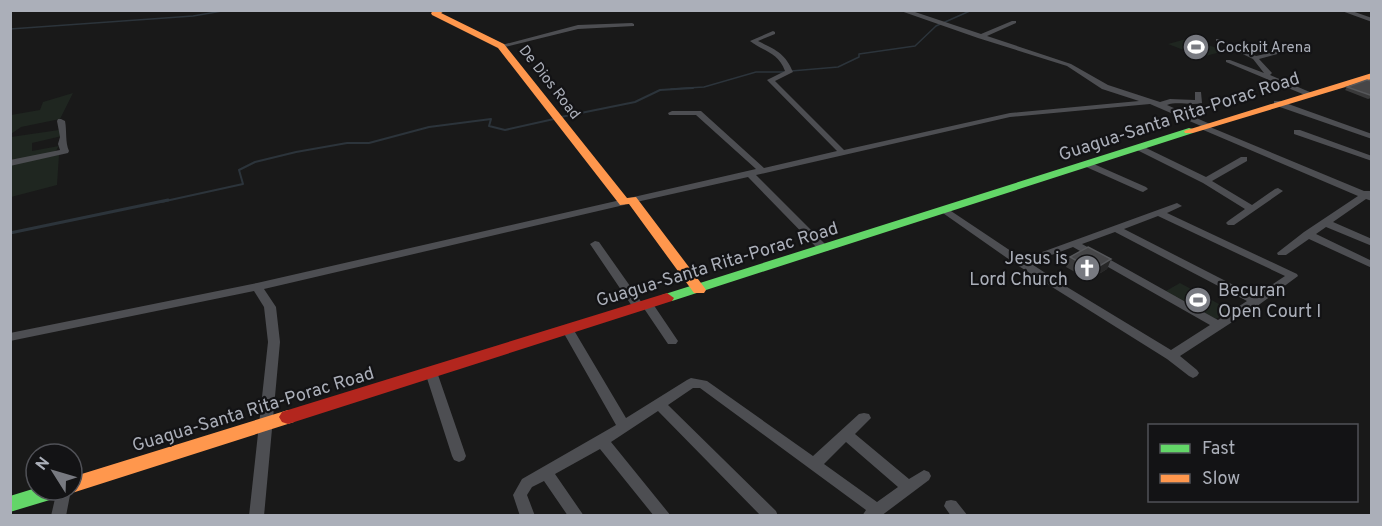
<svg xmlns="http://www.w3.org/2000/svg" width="1382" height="526" font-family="Overpass,sans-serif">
<rect width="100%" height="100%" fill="#191919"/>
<!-- green -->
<path fill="#1f2620" d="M1190,38L1224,51L1202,57L1168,44Z
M73,93L60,119L21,127L11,134V115L40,110L43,102Z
M59,130L62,136L32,143V151L59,146L55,152L11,162V137Z
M59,155L57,185L11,197L10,164Z
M1180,283L1230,310L1216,319L1166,291Z"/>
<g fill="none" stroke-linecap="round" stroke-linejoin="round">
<!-- stream-far2 -->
<path stroke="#2c343b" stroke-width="1.5" d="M10,29L193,16L228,10
M791,71L838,67L859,57V54L915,46L936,26L972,10
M671,89L704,87L756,72H784"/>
<!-- stream-far1 -->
<path stroke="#2c343b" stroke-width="2" d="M561,117L635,102L660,90L693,88
M161,202L243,184L239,170L255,162L296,152L347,143H369L429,127L491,119L489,126L505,130L554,119"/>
<!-- stream -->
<path stroke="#2c343b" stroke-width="3" d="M10,233L168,200"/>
<!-- street -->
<path fill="#4d4e52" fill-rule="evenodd" d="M898,10H909L981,34L1012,21H1016V23L987,36L1071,64L1108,85L1160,102L1170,99L1195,100V92H1201L1202,103C1190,106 1178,101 1167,105L1210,124V127L1364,191H1371L1372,201L1366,199L1333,222L1372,239V246L1326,227L1316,234L1372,261V268L1309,239L1286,255H1278L1277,253L1304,232L1358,196L1201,129V126L1150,104L1010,117L756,175L828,247L829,249L828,251H820L748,177L632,203L629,202L624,205L264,289L276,307L280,342L264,516H249L268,342L264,307L254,291L10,341V333L257,283L756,169L696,115H669L668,113L672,111H701L764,168L837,151L767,80L785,71C778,52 764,52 750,41L773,31L775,32V34L758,41C776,50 785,53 793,72L775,81L844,150L1010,113L1139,101L1102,89L1067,66L978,38Z
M1339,10H1349L1372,18V22Z
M632,23L634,24V26L578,29L501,48L498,46L578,25Z
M1216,39H1220L1256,56L1296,47V49L1259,59L1272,73L1270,75L1312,93L1305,95L1226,62V60H1230L1264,73L1253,59L1216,41Z
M1274,101H1280L1372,134V139L1274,105Z
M58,119H61L65,121C67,131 65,142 69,151L68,153L10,166V160L60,150L58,144L60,137L57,121Z
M1294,130H1300L1372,156V161L1294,134Z
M1140,145L1206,177L1241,157H1247V161L1212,181L1252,205L1275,189L1278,188L1283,191L1234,225H1228L1226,223L1228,221L1245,209L1203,183L1137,150V146Z
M1087,161L1146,187L1148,189L1143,192L1140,191L1084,166L1083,164Z
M1177,203L1182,206L1167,213L1297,274L1298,276L1260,304L1180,356L1197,370L1199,373L1197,376L1193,378L1189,376L1167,359L1017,265L940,211L942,209H948L1023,259ZM1158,216L1285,276L1255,296L1124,229ZM1115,232L1247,301L1218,320L1082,244ZM1073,247L1210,325L1171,350L1067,287L1030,263Z
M595,241L599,242L642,303L647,300L651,301L678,341L676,344H668L643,307L638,310L634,309L590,244Z
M568,326L572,327L626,418L687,380L691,378L707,381L813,456L859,414L864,413L869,414L871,418L855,434L909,479L924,470L929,472L931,476L929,480L881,516H862L866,510L700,388H693L668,405L776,511L778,516H761L658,411L611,442L671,516H654L600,449L555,474L584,516H568L544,481L532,487L527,495L535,516H520L513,495L522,479L616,425L562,330L564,327ZM846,442L898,487L877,502L824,464Z
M431,367L435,369L437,372L466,456L464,460L459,462L454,460L452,456L425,372L427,369Z
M57,490H71L66,516H51Z
M951,500L956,501L968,516H951L944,506L946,501Z"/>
<!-- fast -->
<path fill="#63d668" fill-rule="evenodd" d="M1189,128L1193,129V133L672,301H662L660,298L662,295Z
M36,488V490H65L63,496L10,512V496Z"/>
<!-- slow -->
<path fill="#ff974d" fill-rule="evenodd" d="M434,10H446L441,13L504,44L627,198L636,197L704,287L706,290L704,293H694L629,204L620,205L498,48L432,15L431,13Z
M1372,73V79L1193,133H1185L1184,131Z
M288,410L294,412L297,417L294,422L72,493L65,490H72V477Z"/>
<!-- jam -->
<path fill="#b3261e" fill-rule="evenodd" d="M667,293L674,298L672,301L288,424L282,422L279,417L282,412L288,410Z"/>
</g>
<!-- wall -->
<path fill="#3a3a3b" d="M1367,80L1371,98L1368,99L1345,90L1347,87Z
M1070,257L1111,259L1107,269L1089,280L1066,267Z"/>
<!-- shaded-wall -->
<path fill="#272727" d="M1111,259L1107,269L1089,280L1093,270Z"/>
<!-- building -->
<path fill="#464648" stroke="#56575a" stroke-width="1.5" d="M1367,80L1371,81V95H1370L1347,87Z
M1088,247L1111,259L1093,270L1070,257Z"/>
<!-- icons -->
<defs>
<symbol id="stadium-disc" viewBox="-11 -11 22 22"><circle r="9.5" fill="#787a81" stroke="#131315"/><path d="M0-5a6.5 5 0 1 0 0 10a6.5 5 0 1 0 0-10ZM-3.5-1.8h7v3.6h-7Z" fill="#fff"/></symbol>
<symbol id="church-disc" viewBox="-11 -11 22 22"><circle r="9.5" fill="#787a81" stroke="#131315"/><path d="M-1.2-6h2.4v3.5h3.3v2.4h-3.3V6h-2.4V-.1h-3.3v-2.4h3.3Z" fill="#fff"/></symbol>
</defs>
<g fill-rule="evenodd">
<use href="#stadium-disc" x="1181" y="32" width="30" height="30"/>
<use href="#church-disc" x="1072" y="253" width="30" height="30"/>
<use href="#stadium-disc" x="1183" y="285" width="30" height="30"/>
</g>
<g text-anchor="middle" stroke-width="4.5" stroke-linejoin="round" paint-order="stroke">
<!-- far-poi labels -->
<g font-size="15" fill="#abafb9" stroke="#131315" text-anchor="start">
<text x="1216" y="52">Cockpit Arena</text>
</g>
<!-- far-street labels -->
<g font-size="15" fill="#abafb9" stroke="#131315">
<text transform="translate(550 82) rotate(52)" y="5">De Dios Road</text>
</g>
<!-- street labels -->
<g font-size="18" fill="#abafb9" stroke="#131315">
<text transform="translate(1179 116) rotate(-18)" y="6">Guagua-Santa Rita-Porac Road</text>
<text transform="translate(717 264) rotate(-17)" y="6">Guagua-Santa Rita-Porac Road</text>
<text transform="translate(253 409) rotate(-17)" y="6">Guagua-Santa Rita-Porac Road</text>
</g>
<!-- poi labels -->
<g font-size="18" fill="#abafb9" stroke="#131315" text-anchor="end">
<text x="1068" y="264">Jesus is<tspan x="1068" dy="21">Lord Church</tspan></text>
<text x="1218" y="296" text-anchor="start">Becuran<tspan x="1218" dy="21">Open Court I</tspan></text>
</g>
</g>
<!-- border -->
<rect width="1382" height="526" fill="none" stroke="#abafb9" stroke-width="24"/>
<!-- legend -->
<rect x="1148" y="424" width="210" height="78" fill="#131315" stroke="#505157" stroke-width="1.5"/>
<rect x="1160" y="444" width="30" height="9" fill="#63d668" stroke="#505157" stroke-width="1.5"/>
<text x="1202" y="454" font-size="18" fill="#abafb9">Fast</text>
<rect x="1160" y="474" width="30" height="9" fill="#ff974d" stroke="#505157" stroke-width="1.5"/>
<text x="1202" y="484" font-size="18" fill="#abafb9">Slow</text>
<!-- north arrow -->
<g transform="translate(54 472) rotate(307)"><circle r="28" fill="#131315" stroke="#505157" stroke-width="1.5"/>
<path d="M0-4.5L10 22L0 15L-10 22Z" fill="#787a81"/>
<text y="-9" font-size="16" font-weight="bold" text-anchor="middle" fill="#abafb9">N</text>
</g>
</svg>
